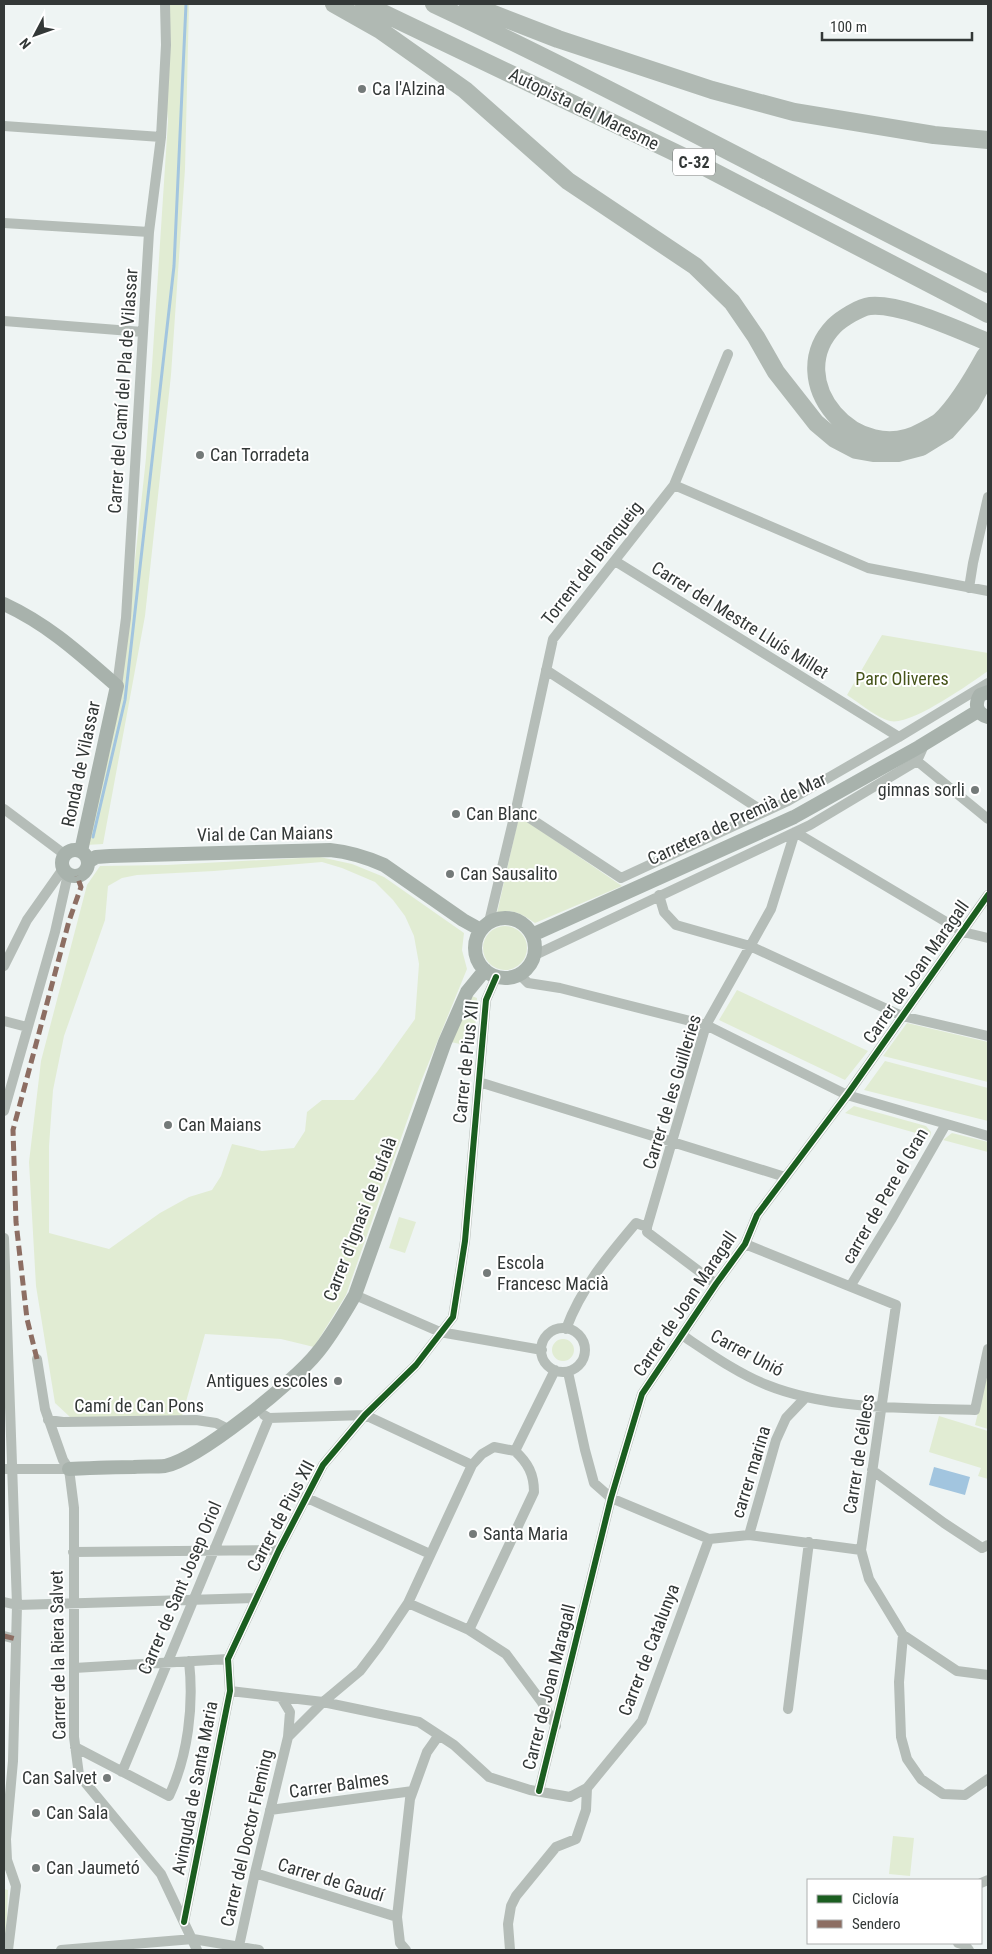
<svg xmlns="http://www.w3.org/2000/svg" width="992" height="1954" font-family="'Roboto Condensed',sans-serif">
<rect width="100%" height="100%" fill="#eef4f3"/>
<!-- green -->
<path fill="#e1ecd3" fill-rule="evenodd" d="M170,4H189L185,169L171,375L145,616L103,844L86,845L121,690L146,458L168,121L166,98Z
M882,635L988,653V671C969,684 911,726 890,721C877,718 858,702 847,695Z
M519,816L622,886L535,923C521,914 515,908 497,913Z
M320,857L352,864L384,877L464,933L462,950L467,969L420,1084L346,1295L314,1347L281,1339L205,1334L182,1416L85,1419L70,1417L55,1403L36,1286L29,1162L41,1061L87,885L100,866L167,865ZM322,862L342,868L375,882L393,900L405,916L414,936L419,964L415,1019L377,1072L354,1100H322L307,1112L305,1131L294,1148L262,1151L232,1144L221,1176L212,1190L189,1197L160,1213L109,1249L49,1233V1146L53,1090L64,1036L105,920L108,886L122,878L137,875L214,871Z
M483 948a22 22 0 1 1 44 0a22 22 0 1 1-44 0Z
M737,990L868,1051L845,1080L719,1020Z
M469,995L477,998L475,1034L462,1052L460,1044L451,1042Z
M907,1023L988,1042V1082L883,1056Z
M885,1061L988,1088V1121L864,1090Z
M854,1106L926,1126L931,1132L930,1137L845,1113Z
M952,1133L988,1142V1152L943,1140Z
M399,1217L416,1222L405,1253L389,1248Z
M552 1350a11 11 0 1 1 22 0a11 11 0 1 1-22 0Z
M988,1372V1429L975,1425Z
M939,1416L988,1431V1479L978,1476L981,1468L929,1452Z
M893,1836L914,1838L910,1876L889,1874Z
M4,1889L8,1890L6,1939L4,1940Z"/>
<!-- water -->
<path fill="#a2c5df" d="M934,1467L970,1477L965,1495L929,1485Z"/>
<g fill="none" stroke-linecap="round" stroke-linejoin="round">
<!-- stream -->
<path stroke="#a2c5df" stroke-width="3" d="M93,837L125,700L174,266L186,4"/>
<!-- street -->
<path stroke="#b5bdb8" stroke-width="10" d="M4,126L161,137
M4,223L149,232
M4,321L143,332
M674,485L868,568L988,591
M615,561L899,737
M969,588L973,563L988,497
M546,670L764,812
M117,686L126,618L149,232L161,137L166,45L165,4
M917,761L988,819
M4,809L64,854
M516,809L621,878L788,801L899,737L988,683
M795,832L963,932L988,938
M659,895L664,912L676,925L750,946L902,1016L988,1036
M489,922L516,809L553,639L674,485L728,354
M535,955L810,825L917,761L925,743
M4,966L27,920L63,869
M520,975L528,983L560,988L706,1025L847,1095L988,1136
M4,1021L27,1027
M479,1082L785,1177
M4,1111L55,932L68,874
M4,1238L17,1605L13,1761L6,1839L7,1860L16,1886L8,1950
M745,1244L896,1305L861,1550L869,1579L903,1635L899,1682L901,1737L907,1759L921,1779L943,1794L965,1795L988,1779
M716,1284L647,1232V1227L706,1025L771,909L795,832
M851,1285L891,1220L946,1124
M355,1295L440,1332L542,1350
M541 1350a22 22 0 1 1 44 0a22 22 0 1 1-44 0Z
M566,1329C581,1288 608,1256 636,1223L647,1227
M682,1335C709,1353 737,1373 767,1385C829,1410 910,1408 975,1410L988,1349
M37,1359L45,1409L63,1460L69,1469L74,1508V1737L79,1775L161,1874L197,1950
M568,1372L585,1450L594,1483L611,1498L709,1539L749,1535L861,1550
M264,1415L269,1418L365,1415L472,1465
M48,1420L63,1422L196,1420L216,1423L228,1429
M4,1469H69
M872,1470L944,1523L982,1548L988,1545
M305,1497L430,1554
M749,1535L776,1440L786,1418L806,1397
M73,1552L279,1550
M4,1602L17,1605L255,1598
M408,1603L469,1630L506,1654L541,1701L556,1726
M469,1630L534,1492C534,1474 528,1463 515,1451
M903,1635L957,1671L988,1675
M4,1636L16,1639
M74,1668L228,1659
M230,1691L323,1702L419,1722L454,1745L489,1777L530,1790L570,1797L587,1788
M281,1697L290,1712L288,1737
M788,1709L809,1542
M75,1747L169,1796C188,1756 194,1706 189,1661
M122,1772L269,1418
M539,1791L611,1498L642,1394L716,1284L745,1244L757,1215L847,1095L988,895
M270,1810L413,1791
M255,1873L397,1917
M981,1883L988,1880
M184,1922L230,1691L228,1659L279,1550L323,1465L365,1415L416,1365L453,1317L465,1241L486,1000L496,977
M958,1943L965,1945L969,1950
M239,1946L255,1873L288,1737L323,1702L360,1671L379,1646L408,1603L472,1465L482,1454L494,1447L515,1451L555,1370
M61,1950L193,1939L259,1950
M406,1950L400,1943L397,1917L410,1799L427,1752L439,1735
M510,1950L508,1924L511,1906L516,1896L556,1847L576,1839L586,1810L587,1788L642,1721L709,1539"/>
<!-- secondary -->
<path stroke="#a8b2ac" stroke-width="14" d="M4,604C49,625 79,653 117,686L81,851
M988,692L980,695C974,705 977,714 988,717
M62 863a13 13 0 1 1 26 0a13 13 0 1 1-26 0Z
M88,862L96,857L110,856L330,850C350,852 366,857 384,865L463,920L481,930
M475 948a30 30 0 1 1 60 0a30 30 0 1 1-60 0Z
M532,935L794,817L919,747L978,711
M69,1469C91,1468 113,1467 134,1467C144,1466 155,1467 165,1466C199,1459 295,1381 317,1353C332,1335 343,1315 355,1295L445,1042L467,992L485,970"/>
<!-- highway -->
<path stroke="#b0b9b3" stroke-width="18" d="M334,4L380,30L465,90L568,181L695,266L732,302L756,337L776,372L816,423L835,439L856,450L873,453H898L921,447L947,431L971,404L988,373
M364,4L699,164L988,314
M434,4C621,92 803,192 988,284
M468,4L558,39L712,90L794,112L934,135L988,140
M985,356C974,376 956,406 940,421C935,425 928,428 923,431C857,469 781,381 834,326C841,319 860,307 870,306C901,303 958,330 988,342"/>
<!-- quiet -->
<path stroke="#8d6e63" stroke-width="5" stroke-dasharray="10 5" stroke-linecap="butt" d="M37,1359L27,1319L16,1222L13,1130L69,921L81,887L77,876
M4,1636L16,1639"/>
<defs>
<path id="cycleway" d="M539,1791L611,1498L642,1394L716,1284L745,1244L757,1215L847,1095L988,895
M184,1922L230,1691L228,1659L279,1550L323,1465L365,1415L416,1365L453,1317L465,1241L486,1000L496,977"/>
</defs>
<!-- cycleway casing -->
<use href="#cycleway" stroke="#fff" stroke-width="9"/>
<!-- cycleway -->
<use href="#cycleway" stroke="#1b5e20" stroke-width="6"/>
</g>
<!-- markers -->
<g fill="#747a79" stroke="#fff" stroke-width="2">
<circle cx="362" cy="89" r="5"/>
<circle cx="200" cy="455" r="5"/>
<circle cx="975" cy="790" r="5"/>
<circle cx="456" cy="814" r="5"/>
<circle cx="450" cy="874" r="5"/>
<circle cx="168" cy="1125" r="5"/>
<circle cx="487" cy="1273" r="5"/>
<circle cx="338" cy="1381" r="5"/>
<circle cx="473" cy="1534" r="5"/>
<circle cx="107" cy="1778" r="5"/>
<circle cx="36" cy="1813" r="5"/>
<circle cx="36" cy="1868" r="5"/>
</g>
<g text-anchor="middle" stroke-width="4" stroke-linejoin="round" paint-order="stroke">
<!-- shield labels -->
<rect fill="#fff" stroke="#707473" stroke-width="1" x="673" y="148.5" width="42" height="27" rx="4"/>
<g font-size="16" font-weight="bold" fill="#333837">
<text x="694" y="168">C-32</text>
</g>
<!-- poi labels -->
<g font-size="18" fill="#333837" stroke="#fff" text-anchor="start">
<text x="372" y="95">Ca l'Alzina</text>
<text x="210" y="461">Can Torradeta</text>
<text x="965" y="796" text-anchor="end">gimnas sorli</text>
<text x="466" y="820">Can Blanc</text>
<text x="460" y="880">Can Sausalito</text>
<text x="178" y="1131">Can Maians</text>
<text x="497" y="1269">Escola<tspan x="497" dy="21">Francesc Macià</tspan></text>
<text x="328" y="1387" text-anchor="end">Antigues escoles</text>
<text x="483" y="1540">Santa Maria</text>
<text x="97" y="1784" text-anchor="end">Can Salvet</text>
<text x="46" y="1819">Can Sala</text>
<text x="46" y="1874">Can Jaumetó</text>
</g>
<!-- street labels -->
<g font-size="18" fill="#333837" stroke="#fff">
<text transform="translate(584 109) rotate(26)" y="6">Autopista del Maresme</text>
<text transform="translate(123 391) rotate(-86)" y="6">Carrer del Camí del Pla de Vilassar</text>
<text transform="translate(592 563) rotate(-52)" y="6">Torrent del Blanqueig</text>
<text transform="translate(740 620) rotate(32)" y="6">Carrer del Mestre Lluís Millet</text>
<text transform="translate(81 764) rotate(-78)" y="6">Ronda de Vilassar</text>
<text transform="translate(737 819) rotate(-25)" y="6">Carretera de Premià de Mar</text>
<text transform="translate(265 834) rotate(-1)" y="6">Vial de Can Maians</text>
<text transform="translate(916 972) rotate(-55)" y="6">Carrer de Joan Maragall</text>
<text transform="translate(466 1062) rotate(-84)" y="6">Carrer de Pius XII</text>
<text transform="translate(672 1092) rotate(-73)" y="6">Carrer de les Guilleries</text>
<text transform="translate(885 1196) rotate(-60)" y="6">carrer de Pere el Gran</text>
<text transform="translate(360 1219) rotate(-69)" y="6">Carrer d'Ignasi de Bufalà</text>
<text transform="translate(685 1304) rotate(-56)" y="6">Carrer de Joan Maragall</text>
<text transform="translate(747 1353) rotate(28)" y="6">Carrer Unió</text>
<text x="139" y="1412">Camí de Can Pons</text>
<text transform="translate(859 1454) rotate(-81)" y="6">Carrer de Céllecs</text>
<text transform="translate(751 1472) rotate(-73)" y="6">carrer marina</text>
<text transform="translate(281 1516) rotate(-62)" y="6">Carrer de Pius XII</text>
<text transform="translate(180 1588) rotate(-67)" y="6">Carrer de Sant Josep Oriol</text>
<text transform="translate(649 1650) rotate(-69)" y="6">Carrer de Catalunya</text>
<text transform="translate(58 1655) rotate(-91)" y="6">Carrer de la Riera Salvet</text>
<text transform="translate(549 1687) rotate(-76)" y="6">Carrer de Joan Maragall</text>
<text transform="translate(339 1785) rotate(-8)" y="6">Carrer Balmes</text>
<text transform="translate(195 1788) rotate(-79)" y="6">Avinguda de Santa Maria</text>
<text transform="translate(247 1838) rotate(-77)" y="6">Carrer del Doctor Fleming</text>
<text transform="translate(331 1880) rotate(17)" y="6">Carrer de Gaudí</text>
</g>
<!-- park labels -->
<g font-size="18" fill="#46541a" stroke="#fff">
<text x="902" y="685">Parc Oliveres</text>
</g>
</g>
<!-- border -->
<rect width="992" height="1954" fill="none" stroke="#333837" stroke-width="10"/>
<!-- legend -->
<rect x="807" y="1879" width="175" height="65" fill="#ffffff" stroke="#adafaf"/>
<rect x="817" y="1895" width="25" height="8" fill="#1b5e20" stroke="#adafaf"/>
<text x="852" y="1904" font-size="15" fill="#333837">Ciclovía</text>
<rect x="817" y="1920" width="25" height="8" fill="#8d6e63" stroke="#adafaf"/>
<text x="852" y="1929" font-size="15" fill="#333837">Sendero</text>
<!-- north arrow -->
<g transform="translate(35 35) rotate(229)" stroke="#ffffff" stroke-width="4" paint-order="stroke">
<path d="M0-4L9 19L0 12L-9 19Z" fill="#333837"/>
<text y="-8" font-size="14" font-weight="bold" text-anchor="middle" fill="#333837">N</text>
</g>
<!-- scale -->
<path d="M822 32v8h150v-8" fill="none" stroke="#333837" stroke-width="2.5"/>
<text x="830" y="32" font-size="15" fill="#333837" stroke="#ffffff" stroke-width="4" paint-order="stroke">100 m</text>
</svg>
